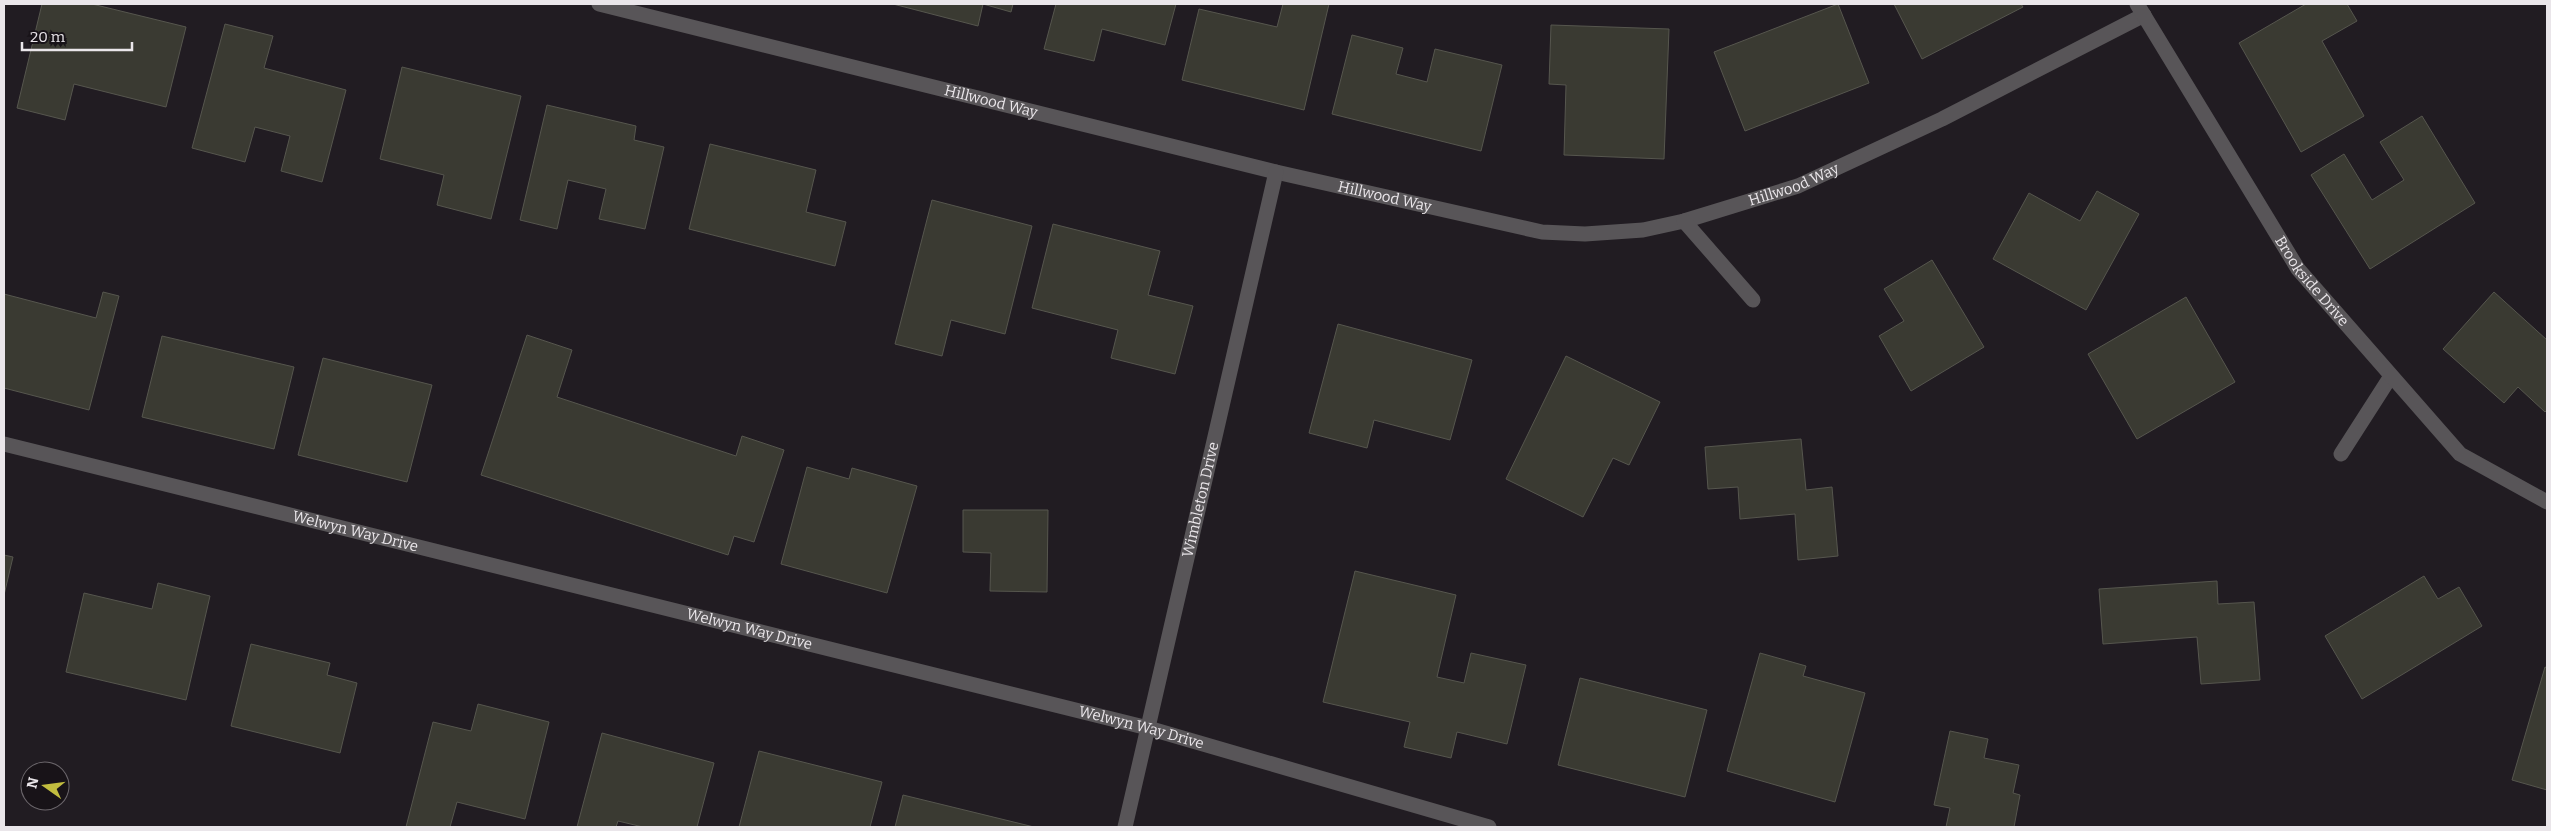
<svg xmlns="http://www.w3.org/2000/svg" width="2551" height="831" font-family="Bitter,serif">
<rect width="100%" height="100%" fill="#211c22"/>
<!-- building -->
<path fill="#3a3a32" stroke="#56564e" d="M42,4H92L186,27L166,107L74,84L65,120L17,108Z
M893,4H1013L1011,12L983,4L978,26Z
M1056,4H1176L1165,45L1102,29L1094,61L1044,49Z
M1283,4H1329L1304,110L1182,80L1199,9L1277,27Z
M1838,4L1869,83L1745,131L1714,52Z
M1894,4H2021L2023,7L1922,59Z
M2306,4H2347L2357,21L2322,41L2364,116L2301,152L2239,43Z
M225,24L273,36L264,68L346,90L322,182L281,171L290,136L255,127L245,162L192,148Z
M1551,25L1669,29L1664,159L1564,155L1566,85L1549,84Z
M1352,35L1403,48L1396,74L1427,82L1435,49L1502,65L1481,151L1332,114Z
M402,67L521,96L491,219L437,205L444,175L380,159Z
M547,105L636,126L634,140L664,147L645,229L599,219L606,189L568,180L557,229L520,220Z
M2422,116L2475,203L2370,269L2311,175L2344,154L2372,200L2404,180L2380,142Z
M710,144L816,170L806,212L846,222L835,266L689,229Z
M2097,191L2139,214L2086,310L1993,259L2029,193L2080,221Z
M932,200L1032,226L1005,334L951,320L942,356L895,344Z
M1053,224L1160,251L1148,295L1193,306L1175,374L1111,358L1118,330L1032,308Z
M1932,260L1984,347L1911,391L1879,336L1904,321L1884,289Z
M103,292L119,296L89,410L4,388V294L96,318Z
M2494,292L2547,340V410L2545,412L2518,387L2504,403L2443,349Z
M2186,297L2235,382L2137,439L2088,354Z
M1338,324L1472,360L1450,440L1374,420L1367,448L1309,433Z
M527,335L572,350L557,397L736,456L742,436L784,450L754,542L734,536L728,555L481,475Z
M162,336L294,367L274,449L142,417Z
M1566,356L1660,402L1629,465L1613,458L1583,517L1506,479Z
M323,358L432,385L407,482L298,455Z
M1801,439L1806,490L1832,487L1838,556L1798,560L1795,514L1740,519L1738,487L1708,489L1705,447Z
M807,467L849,479L852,468L917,486L887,593L781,564Z
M963,510H1048L1047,592L990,591L991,553L963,552Z
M4,555L13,557L4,595Z
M1355,571L1456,595L1437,677L1464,683L1471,653L1526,665L1507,744L1457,732L1451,758L1404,747L1410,722L1323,702Z
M2424,576L2438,599L2459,587L2482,626L2362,699L2325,636Z
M2217,581L2218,604L2254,602L2260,680L2201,684L2197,637L2103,644L2099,589Z
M158,583L210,596L186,700L66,672L84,593L152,609Z
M251,644L330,663L327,675L357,683L340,753L231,726Z
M1760,653L1806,666L1803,676L1865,693L1835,802L1727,771Z
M2545,667L2547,668V790L2512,780Z
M1580,678L1707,710L1685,797L1558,765Z
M478,704L549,722L525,819L457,802L450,827H406L433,722L471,731Z
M1950,731L1988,739L1984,758L2019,765L2013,793L2020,795L2014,827H1946L1950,808L1934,805Z
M602,733L714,763L697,827H643L618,821L616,827H577Z
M759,751L882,782L870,827H739Z
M903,795L1034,827H895Z"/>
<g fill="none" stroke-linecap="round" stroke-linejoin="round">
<!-- lane -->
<path stroke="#585558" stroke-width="15" d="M2341,454L2391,376"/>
<!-- street -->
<g stroke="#585558" stroke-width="15">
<path id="s1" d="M599,4L1276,172L1542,232L1585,234L1643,230L1684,221L1798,186L1942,119L2144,15"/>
<path id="s2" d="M2137,4L2298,269L2460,454L2547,502"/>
<path d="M1684,221L1753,300"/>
<path id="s3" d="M4,444L1148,728L1489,827"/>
<path id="s4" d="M1125,827L1276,172"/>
</g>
</g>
<g text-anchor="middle" stroke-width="4" stroke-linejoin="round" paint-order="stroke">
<!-- street labels -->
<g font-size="15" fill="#eae6ea" stroke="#181318">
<text dy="5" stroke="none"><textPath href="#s1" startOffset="404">Hillwood Way</textPath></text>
<text dy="5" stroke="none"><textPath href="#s1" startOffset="1229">Hillwood Way</textPath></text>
<text dy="5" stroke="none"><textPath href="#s1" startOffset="809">Hillwood Way</textPath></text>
<text dy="5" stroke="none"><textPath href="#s2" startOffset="328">Brookside Drive</textPath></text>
<text dy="5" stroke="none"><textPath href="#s4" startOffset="336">Wimbleton Drive</textPath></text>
<text dy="5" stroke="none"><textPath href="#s3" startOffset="362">Welwyn Way Drive</textPath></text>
<text dy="5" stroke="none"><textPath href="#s3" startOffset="768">Welwyn Way Drive</textPath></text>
<text dy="5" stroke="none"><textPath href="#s3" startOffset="1172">Welwyn Way Drive</textPath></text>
</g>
</g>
<!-- border -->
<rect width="2551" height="831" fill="none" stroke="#eae6ea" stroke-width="10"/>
<!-- north arrow -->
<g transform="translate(45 786) rotate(284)"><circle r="24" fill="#181318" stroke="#6c676c"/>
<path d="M0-4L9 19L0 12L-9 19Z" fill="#c2bd3f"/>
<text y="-8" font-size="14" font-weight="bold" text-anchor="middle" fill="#eae6ea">N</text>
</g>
<!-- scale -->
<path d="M22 42v8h110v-8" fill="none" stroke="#eae6ea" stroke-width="2.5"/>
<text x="30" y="42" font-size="15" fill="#eae6ea" stroke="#181318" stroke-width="4" paint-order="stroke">20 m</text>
</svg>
